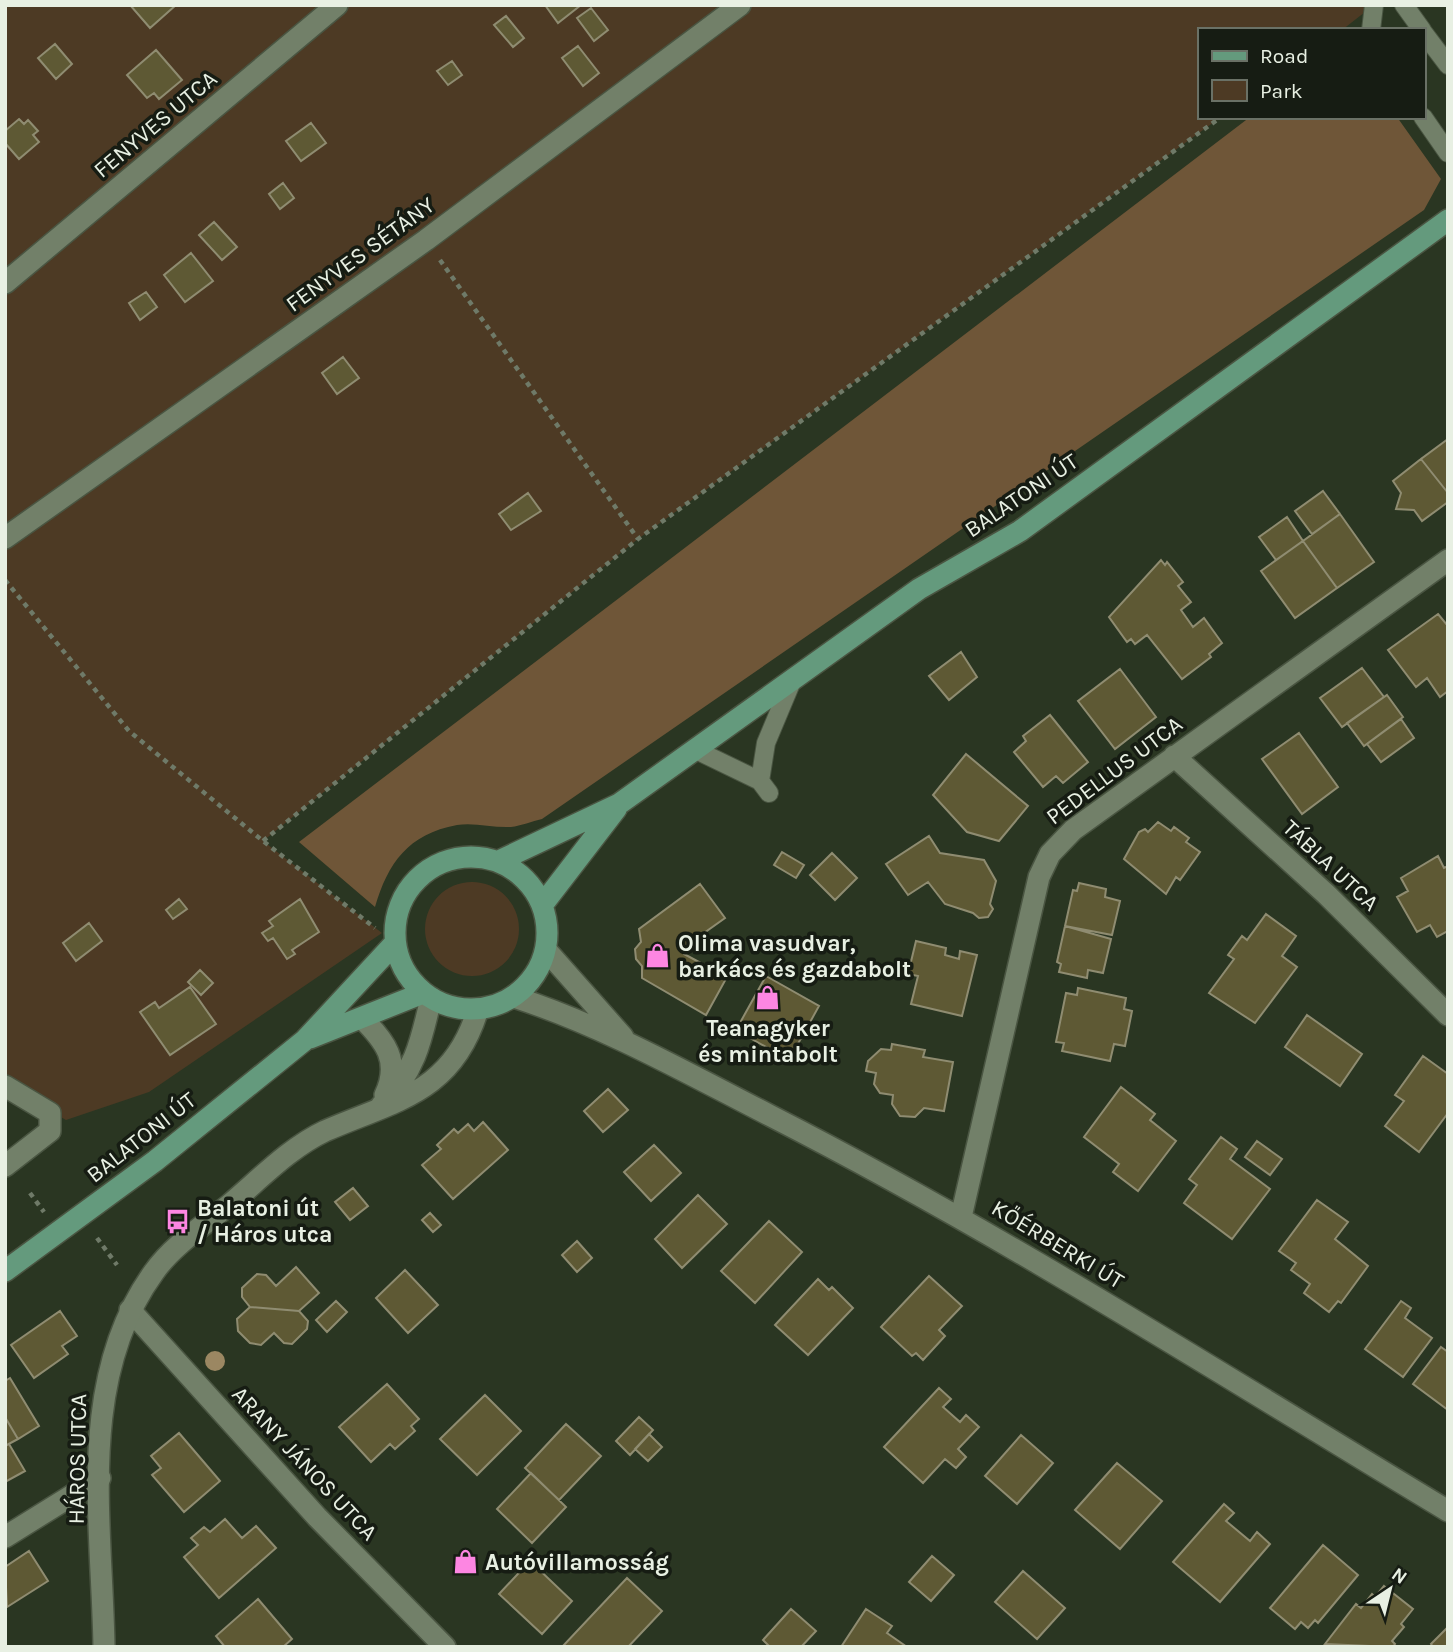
<svg xmlns="http://www.w3.org/2000/svg" width="1453" height="1652" font-family="Karla,sans-serif">
<rect width="100%" height="100%" fill="#2a3622"/>
<!-- green -->
<path fill="#4d3a24" d="M5,5H1374L1342,30H1199V117H1221L638,539L263,841L382,933L149,1092L66,1120L5,1086Z
M425 929a47 47 0 1 1 94 0a47 47 0 1 1-94 0Z"/>
<!-- forest -->
<path fill="#6f5638" d="M1250,117H1397L1441,179L1424,210L542,819C532,821 521,826 511,827C493,828 474,822 457,825C408,834 388,863 375,907L299,842Z"/>
<!-- building -->
<path fill="#5e5934" stroke="#8f8c71" stroke-width="2" d="M130,5H176L150,28Z
M545,5H581L558,23Z
M591,8L608,30L594,41L577,18Z
M506,16L524,38L513,47L494,25Z
M55,44L72,64L56,79L38,58Z
M578,46L599,73L583,86L562,58Z
M156,50L182,80L159,99L154,93L147,98L127,75Z
M452,61L462,75L448,85L437,71Z
M19,119L24,124L28,120L38,131L33,135L39,142L19,159L5,143V131Z
M311,123L326,143L301,161L286,141Z
M283,183L294,198L280,209L269,194Z
M214,222L237,247L222,260L199,235Z
M191,253L213,281L185,302L164,275Z
M146,292L157,307L140,320L129,303Z
M343,357L359,378L337,394L322,373Z
M1448,439V493L1421,459Z
M1421,459L1448,493V502L1422,521L1414,510L1396,509L1401,493L1393,481Z
M1323,491L1340,514L1312,534L1295,511Z
M528,493L541,511L511,530L499,514Z
M1340,514L1374,562L1337,588L1303,541Z
M1287,517L1303,541L1276,560L1259,537Z
M1303,541L1337,588L1295,618L1261,571Z
M1161,560L1165,565L1167,562L1183,582L1178,586L1191,602L1181,610L1193,627L1204,618L1222,643L1209,654L1211,657L1182,679L1147,635L1135,644L1131,639L1127,642L1109,617Z
M1438,614L1448,626V691L1440,697L1427,678L1416,687L1388,650Z
M961,652L977,677L949,700L929,676Z
M1362,668L1384,697L1342,727L1320,698Z
M1120,669L1156,717L1115,749L1078,701Z
M1387,695L1403,717L1364,746L1347,723Z
M1050,715L1088,762L1063,783L1056,776L1043,787L1014,752L1026,741L1023,736Z
M1401,719L1414,738L1381,762L1367,744Z
M1299,733L1338,787L1302,814L1262,759Z
M966,754L1028,806L999,841L967,832L933,795Z
M1158,822L1171,831L1174,827L1189,838L1186,842L1200,852L1180,880L1176,877L1166,894L1124,859L1139,832L1145,829L1148,832Z
M929,836L940,853L984,860L996,881L990,904L993,909L988,917L979,918L973,913L945,904L928,882L908,895L886,864Z
M782,852L804,865L796,878L774,865Z
M832,853L857,878L835,900L810,875Z
M1438,856L1444,868L1448,866V931L1437,937L1430,925L1417,932L1397,897L1408,891L1401,878Z
M1079,883L1106,889L1105,897L1120,901L1112,935L1065,926L1073,890L1077,891Z
M700,884L725,918L683,948L684,954L727,977L706,1015L642,978V966L636,959L635,949L641,942L639,929Z
M179,899L187,909L173,919L166,910Z
M300,899L319,932L292,950L295,954L287,959L273,938L268,941L262,933L273,926L269,921Z
M1266,914L1296,936L1282,956L1297,967L1255,1023L1209,993L1234,959L1228,955L1242,936L1247,940Z
M89,923L102,941L76,961L63,943Z
M1065,926L1111,939L1103,973L1088,970L1087,978L1059,972L1061,964L1057,962Z
M916,941L946,948L945,955L959,959L960,951L977,955L962,1016L911,1004L918,976L908,974Z
M200,970L213,983L201,995L188,982Z
M766,976L819,1006L789,1060L736,1030Z
M190,987L216,1024L170,1055L140,1012L155,1002L159,1008Z
M1078,988L1126,998L1124,1009L1132,1011L1125,1046L1114,1044L1110,1061L1062,1051L1064,1043L1056,1042L1066,993L1077,995Z
M1307,1015L1362,1054L1340,1086L1285,1047Z
M892,1044L925,1050L923,1057L953,1062L944,1111L924,1108L915,1117L900,1116L892,1104L893,1095L880,1093L874,1084L876,1073L866,1071L868,1061L881,1049L891,1050Z
M1423,1056L1448,1074V1113L1419,1152L1385,1126L1404,1101L1395,1095Z
M1121,1087L1155,1114L1150,1120L1176,1141L1138,1191L1113,1172L1119,1164L1084,1137Z
M608,1089L628,1110L603,1132L584,1111Z
M483,1122L508,1150L453,1199L422,1165L441,1149L437,1145L454,1129L458,1133L468,1124L474,1131Z
M1221,1137L1237,1149L1230,1159L1270,1189L1232,1239L1184,1203L1197,1185L1189,1179Z
M1257,1141L1282,1159L1270,1175L1245,1157Z
M654,1145L681,1173L651,1201L624,1172Z
M353,1188L368,1206L350,1220L335,1202Z
M698,1195L727,1224L682,1268L655,1239Z
M1317,1200L1348,1222L1335,1239L1368,1266L1341,1303L1338,1301L1329,1312L1304,1293L1310,1284L1291,1270L1296,1263L1279,1251Z
M430,1213L441,1225L433,1232L422,1220Z
M769,1221L802,1252L755,1303L721,1271Z
M577,1241L592,1258L577,1272L562,1255Z
M296,1267L319,1293L299,1311L250,1307L242,1297V1288L257,1274L266,1275L276,1286Z
M405,1270L438,1305L408,1333L376,1298Z
M929,1276L962,1306L939,1330L945,1336L923,1360L916,1353L912,1356L881,1327Z
M818,1279L829,1290L832,1287L853,1308L808,1355L775,1325Z
M336,1301L347,1312L327,1332L316,1320Z
M1401,1301L1411,1308L1405,1318L1432,1338L1403,1377L1365,1349Z
M250,1307L299,1311L308,1321L307,1329L292,1344L284,1343L274,1333L261,1345L250,1343L238,1331L237,1319Z
M60,1311L77,1336L62,1346L68,1354L34,1378L11,1345Z
M1441,1347L1448,1352V1410L1413,1384Z
M10,1378L39,1426L18,1439L5,1417V1381Z
M387,1384L419,1419L411,1426L415,1431L395,1449L390,1444L371,1462L339,1427Z
M939,1388L951,1399L943,1407L960,1422L966,1415L979,1427L958,1449L966,1457L956,1468L945,1459L923,1483L884,1447Z
M485,1395L521,1431L477,1475L440,1439Z
M5,1417L18,1439L5,1446Z
M639,1417L653,1430L630,1455L616,1441Z
M566,1424L601,1456L559,1500L525,1468Z
M179,1433L220,1481L184,1512L152,1475L161,1468L151,1456Z
M649,1434L662,1447L648,1461L635,1449Z
M1021,1435L1053,1463L1017,1504L985,1476Z
M9,1444L25,1471L5,1482V1446Z
M1117,1463L1162,1501L1120,1549L1075,1510Z
M531,1473L566,1507L532,1543L497,1509Z
M1224,1504L1234,1513L1226,1521L1250,1541L1257,1532L1270,1544L1220,1602L1173,1562Z
M225,1519L242,1538L256,1526L276,1548L219,1598L184,1557L198,1545L191,1538L204,1527L210,1532Z
M1323,1545L1358,1575L1318,1623L1315,1620L1308,1628L1301,1622L1295,1629L1270,1608Z
M29,1551L48,1581L7,1607L5,1567Z
M932,1556L954,1575L931,1601L909,1582Z
M530,1561L572,1601L542,1634L499,1594Z
M1023,1571L1065,1608L1037,1639L995,1602Z
M627,1578L662,1611L628,1647H562Z
M1384,1586L1413,1609L1401,1624L1404,1627L1392,1641L1395,1644L1393,1647L1325,1644L1356,1604L1361,1608L1372,1594L1375,1597Z
M258,1599L292,1639L283,1647H225L216,1636Z
M791,1609L816,1631L801,1647H770L763,1640Z
M866,1609L892,1626L887,1633L907,1647H841Z
M1448,1627V1647H1433L1431,1644Z"/>
<g fill="none" stroke-linecap="round" stroke-linejoin="round">
<defs>
<path id="lane" d="M1404,5L1422,30
M1371,30L1374,5
M1423,32L1448,65
M1423,117L1448,153
M696,750L760,781L769,793
M760,781L766,743L792,681"/>
<path id="street" d="M5,283L337,5
M5,538L426,240L740,5
M1174,756L1326,894L1448,1015
M546,950L623,1037
M514,997C604,1026 687,1073 771,1116C1004,1235 1224,1376 1448,1511
M5,1086L50,1113V1131L5,1166
M961,1217L1039,877L1050,854L1073,830L1448,560
M130,1310L317,1517L445,1647
M5,1537L100,1478"/>
<path id="secondary" d="M362,1018C385,1041 401,1061 385,1095
M381,1106C414,1073 421,1043 431,998
M104,1647C102,1522 76,1379 154,1272C172,1246 204,1225 229,1205C259,1180 289,1148 325,1131C396,1100 453,1093 478,1009"/>
<path id="primary" d="M395 933a76 76 0 1 1 152 0a76 76 0 1 1-152 0Z
M499,861L619,804L919,589L1020,531L1448,220
M543,904L616,809
M310,1038L423,993
M5,1271L155,1161L305,1040L395,943"/>
</defs>
<!-- lane casing -->
<use href="#lane" stroke="#4a5542" stroke-width="20"/>
<!-- street casing -->
<use href="#street" stroke="#4a5542" stroke-width="24"/>
<!-- secondary casing -->
<use href="#secondary" stroke="#4a5542" stroke-width="24"/>
<!-- primary casing -->
<use href="#primary" stroke="#4a5542" stroke-width="24"/>
<!-- path -->
<path stroke="#6f7a68" stroke-width="4.5" stroke-dasharray="5 5" stroke-linecap="butt" d="M440,260L638,539
M5,580L129,731L263,841L375,928
M263,841L638,539L1221,117
M30,1193L44,1212
M97,1238L117,1265"/>
<!-- lane -->
<use href="#lane" stroke="#728069" stroke-width="18"/>
<!-- street -->
<use href="#street" stroke="#728069" stroke-width="21"/>
<!-- secondary -->
<use href="#secondary" stroke="#728069" stroke-width="21"/>
<!-- primary -->
<use href="#primary" stroke="#649a7d" stroke-width="21"/>
</g>
<!-- trees -->
<circle fill="#9b8762" cx="215" cy="1361" r="10"/>
<!-- icons -->
<defs>
<symbol id="shop-bare" viewBox="-9 -9 18 18"><path d="M-5-2.5h2.3a2.7 3.5 0 0 1 5.4 0H5L5.5 6h-11ZM-1.5-2.5h3a1.5 2.3 0 0 0-3 0Z" fill="#fd86e2" stroke="#161c13" stroke-width="2.5" paint-order="stroke"/></symbol>
<symbol id="bus-bare" viewBox="-9 -9 18 18"><path d="M-5-6H5V4H4V6H2V4H-2V6H-4V4H-5ZM-3.5-4V0h7V-4ZM-3.5 1.2v1.5H-2V1.2ZM2 1.2v1.5H3.5V1.2Z" fill="#fd86e2" stroke="#161c13" stroke-width="2.5" paint-order="stroke"/></symbol>
</defs>
<g fill-rule="evenodd">
<use href="#shop-bare" x="640" y="938" width="35" height="35"/>
<use href="#shop-bare" x="750" y="980" width="35" height="35"/>
<use href="#bus-bare" x="160" y="1204" width="35" height="35"/>
<use href="#shop-bare" x="448" y="1544" width="35" height="35"/>
</g>
<g text-anchor="middle" stroke-width="7" stroke-linejoin="round" paint-order="stroke">
<!-- street labels -->
<g font-size="23" fill="#e8f0e3" stroke="#161c13">
<text transform="translate(155 124) rotate(-40)" y="8">FENYVES UTCA</text>
<text transform="translate(360 254) rotate(-36)" y="8">FENYVES SÉTÁNY</text>
<text transform="translate(1021 495) rotate(-34)" y="8">BALATONI ÚT</text>
<text transform="translate(1114 770) rotate(-37)" y="8">PEDELLUS UTCA</text>
<text transform="translate(1331 865) rotate(43)" y="8">TÁBLA UTCA</text>
<text transform="translate(141 1137) rotate(-38)" y="8">BALATONI ÚT</text>
<text transform="translate(1058 1244) rotate(31)" y="8">KŐÉRBERKI ÚT</text>
<text transform="translate(77 1459) rotate(-89)" y="8">HÁROS UTCA</text>
<text transform="translate(305 1463) rotate(47)" y="8">ARANY JÁNOS UTCA</text>
</g>
<!-- poi labels -->
<g font-size="23" font-weight="bold" fill="#e8f0e3" stroke="#161c13" text-anchor="start">
<text x="678" y="951">Olima vasudvar,<tspan x="678" dy="26">barkács és gazdabolt</tspan></text>
<text x="768" y="1036" text-anchor="middle">Teanagyker<tspan x="768" dy="26">és mintabolt</tspan></text>
<text x="197" y="1216">Balatoni út<tspan x="197" dy="26">/ Háros utca</tspan></text>
<text x="485" y="1570">Autóvillamosság</text>
</g>
</g>
<!-- border -->
<rect width="1453" height="1652" fill="none" stroke="#e8f0e3" stroke-width="14"/>
<!-- legend -->
<rect x="1198" y="28" width="228" height="91" fill="#161c13" stroke="#6a7166" stroke-width="2"/>
<rect x="1212" y="51" width="35" height="10" fill="#649a7d" stroke="#6a7166" stroke-width="2"/>
<text x="1260" y="63" font-size="21" fill="#e8f0e3">Road</text>
<rect x="1212" y="80" width="35" height="21" fill="#4d3a24" stroke="#6a7166" stroke-width="2"/>
<text x="1260" y="98" font-size="21" fill="#e8f0e3">Park</text>
<!-- north arrow -->
<g transform="translate(1390 1589) rotate(35)" stroke="#161c13" stroke-width="5" paint-order="stroke">
<path d="M0-5L12 26L0 18L-12 26Z" fill="#e8f0e3"/>
<text y="-10" font-size="19" font-weight="bold" text-anchor="middle" fill="#e8f0e3">N</text>
</g>
</svg>
